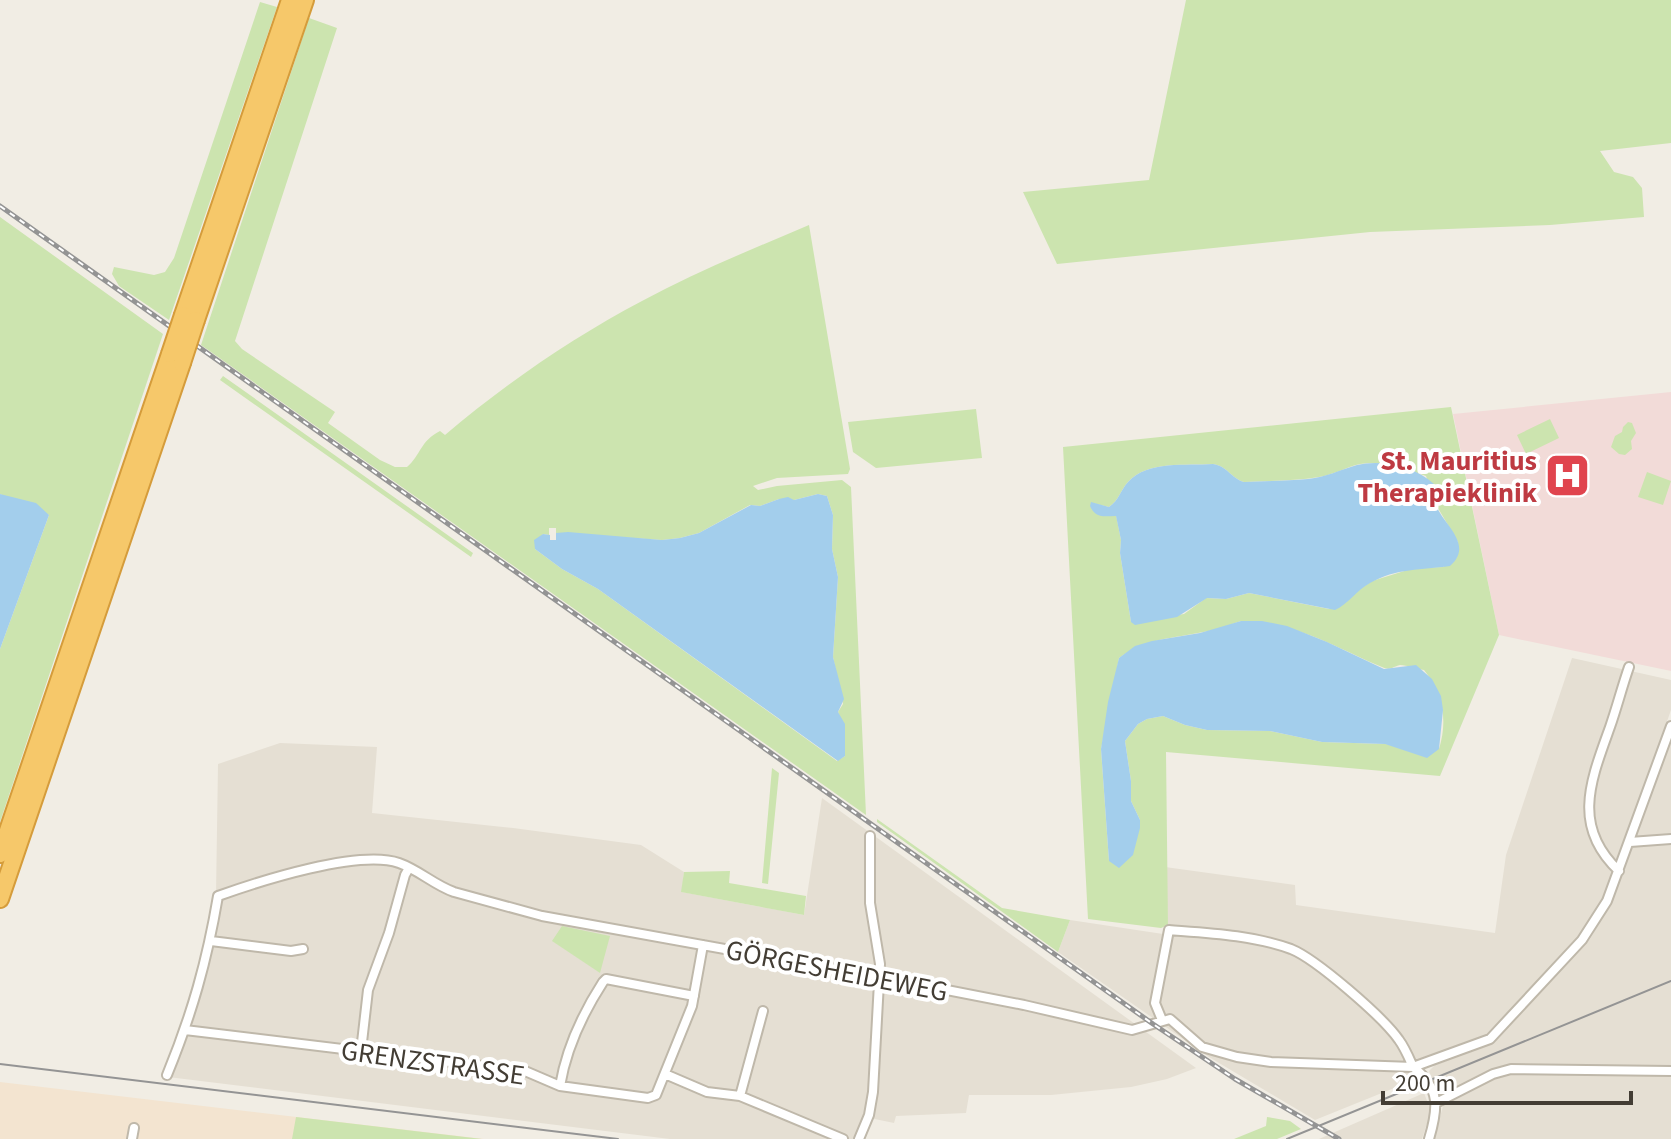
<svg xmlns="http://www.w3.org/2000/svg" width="1671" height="1139" font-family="'Source Sans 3',sans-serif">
<rect width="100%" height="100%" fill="#f1ede4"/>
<!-- residential -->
<path fill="#e5dfd3" d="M1572,658L1671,680V710L1621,854L1605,895L1582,934L1486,1036L1420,1059L1414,1080L1315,1120L1209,1057L1058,952L1070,920L1163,934L1168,925L1165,867L1295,885L1296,905L1495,933L1506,855Z
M1671,739V1139H1434L1443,1106L1429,1071L1435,1065L1493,1043L1590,939L1610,905Z
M280,743L377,747L372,813L513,828L641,845L684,872L682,892L804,915L822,798L1196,1068L1167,1079L1131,1087L1051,1095H969L966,1113L896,1116L894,1123L865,1117L858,1139H670L168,1077L193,1011L216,895L218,764Z
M1424,1093L1431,1111L1422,1139H1319Z"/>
<!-- commercial -->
<path fill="#f3e4d0" d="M0,1082L484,1139H0Z"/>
<!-- medical -->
<path fill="#f2dbd8" d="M1671,392V671L1499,635L1453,414Z"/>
<!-- green -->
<path fill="#cce4af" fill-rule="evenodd" d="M1186,0H1671V143L1600,151L1614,172L1633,177L1642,188L1644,217L1550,225L1370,232L1057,264L1023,192L1149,180Z
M260,2L277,7L169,320L119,286L112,274L114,267L154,275L165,272L174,258Z
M309,18L337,28L235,341L242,349L335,412L328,423L380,460L395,467H407C421,455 420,441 440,431L445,435C505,384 572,338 642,301C695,272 753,249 809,225L850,469L848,474L777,478L753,486L758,490L777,486L842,480L851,487L866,815L201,345ZM818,494L827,496L833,515L832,549L838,577L833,657L843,704L838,712L842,722L845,756L837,761L598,589L562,569L535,549L543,534L549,535V528H556V533L662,540L680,538L699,533L750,505L760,506L779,499L794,500Z
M0,217L163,334L0,822V649L49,515L0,494Z
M223,376L473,553L471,557L220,380Z
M1451,407L1499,635L1440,776L1166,752L1168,925L1161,928L1088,919L1063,447ZM1213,464C1227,466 1231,478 1244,482C1269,481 1294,481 1319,477C1333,475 1346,467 1360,464C1383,460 1405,468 1426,476L1435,503L1458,542L1457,557L1443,567L1414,568L1372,581L1329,609L1249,593L1226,599L1206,598L1184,614L1131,622L1120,553L1121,540L1116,515L1092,503L1109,507C1119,500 1120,491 1128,482C1148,460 1186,466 1213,464ZM1241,621C1293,621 1335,647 1382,667C1390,671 1392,667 1400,665C1407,665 1417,669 1424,670C1443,693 1448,720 1439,749L1385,744L1322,742L1270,731L1207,730L1185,725L1163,716L1147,719L1138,724L1125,741L1131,781V801L1140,820L1109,861L1101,749L1119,658C1145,639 1167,639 1198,633C1212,631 1227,626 1241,621Z
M976,409L982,458L876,468L853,452L848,422Z
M1550,419L1559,438L1526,454L1517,435Z
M1628,422L1632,423L1636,433L1631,441L1632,449L1625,455L1619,454L1611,447L1615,436L1622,432L1623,427Z
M1647,472L1671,481L1663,505L1638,497Z
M772,768L779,773L768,884L762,883Z
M877,819L1002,908L1070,920L1058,952L877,822Z
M730,871L729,883L806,896L804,915L681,892L684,872Z
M562,926L610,936L600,973L552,941Z
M296,1117L482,1139H292Z
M1267,1117L1290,1121L1301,1129L1277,1139H1234L1266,1126Z"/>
<!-- water -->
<path fill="#a3ceec" d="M1213,464C1227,466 1231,478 1244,482C1265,481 1287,481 1308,479C1326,477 1340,470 1357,465C1381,459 1415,466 1434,484C1434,490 1433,498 1435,503C1442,524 1475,544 1450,566C1422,570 1396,568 1370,583C1357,590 1348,604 1335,610L1249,593L1226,599L1207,598L1177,617L1135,625L1131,622L1120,553L1121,540L1116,516C1104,516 1096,519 1090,506L1091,502L1109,507C1119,500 1120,491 1128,482C1148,460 1186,466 1213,464Z
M0,494L36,503L49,515L0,649Z
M818,494L827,496L833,515L832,549L838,577L833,657L844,699L838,712L845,724V756L838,761L598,589L562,569L535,549L534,540L543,534L550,535V540H556V533L568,532L662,540L680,538L699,533L751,505L760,506L779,499L788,497L794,500Z
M1241,621H1262L1287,626L1327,642L1384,669L1416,665L1432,679L1441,696L1443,710L1439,749L1427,758L1385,744L1322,742L1270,731L1207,730L1185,725L1163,716L1147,719L1138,724L1125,741L1131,781V801L1140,820V828L1133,855L1119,868L1109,861L1101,749L1108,702L1119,658L1135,646L1152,641L1200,633Z"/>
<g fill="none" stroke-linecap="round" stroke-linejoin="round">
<defs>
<path id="minor" d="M1630,842L1671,839
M1619,871C1571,826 1591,780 1610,727C1617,707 1622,687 1629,667
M211,941L291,951L303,949
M1162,1020L1155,1003L1169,930C1208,933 1253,935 1291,949C1316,959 1383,1017 1399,1040C1405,1048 1409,1058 1413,1067
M185,1030L525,1071L560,1086L648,1098L656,1095L692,1006L703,945
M361,1051L368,990L389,933L405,875L409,868
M1413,1067L1490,1039L1582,940L1607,901L1671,726
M665,1074L707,1092L740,1096L843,1139
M167,1075C192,1014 207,961 218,896C260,881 359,849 399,863C419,870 434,885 454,892L542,916L880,977L1024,1005L1132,1030L1170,1019L1202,1047L1237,1057L1271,1062L1413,1067C1441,1088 1438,1109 1429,1139
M560,1086C566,1050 583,1013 603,982L606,979L694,996
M740,1096L763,1011
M1436,1103L1493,1074L1511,1069L1671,1071
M132,1139L134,1128
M859,1139L869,1115L873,1092L880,964L870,903V836"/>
<path id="motorway" d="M183,315L290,0
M196,320L305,0
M0,854L170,354
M0,899L182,363"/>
</defs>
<!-- minor casing -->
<use href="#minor" stroke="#bfb8aa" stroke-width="12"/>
<!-- motorway casing -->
<use href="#motorway" stroke="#d59c3b" stroke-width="20"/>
<!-- minor -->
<use href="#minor" stroke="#fff" stroke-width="8"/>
<!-- motorway -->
<use href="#motorway" stroke="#f6c86a" stroke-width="16"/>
<!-- tram -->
<path stroke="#949494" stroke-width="2" d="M0,1064L618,1139
M1287,1139L1671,981"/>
<defs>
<path id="rail" d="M0,206L1153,1024L1235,1079L1339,1139"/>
</defs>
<!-- rail casing -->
<use href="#rail" stroke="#949494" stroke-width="5"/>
<!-- rail -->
<use href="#rail" stroke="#fff" stroke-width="2" stroke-dasharray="6" stroke-linecap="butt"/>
<defs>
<path id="motorway-bridge" d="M170,354L183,315
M182,363L196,320"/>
</defs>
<!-- motorway-bridge casing -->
<use href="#motorway-bridge" stroke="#d59c3b" stroke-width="20" stroke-linecap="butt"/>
<!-- motorway-bridge -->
<use href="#motorway-bridge" stroke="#f6c86a" stroke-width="16"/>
</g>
<!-- icons -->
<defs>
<symbol id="hospital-square" viewBox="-11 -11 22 22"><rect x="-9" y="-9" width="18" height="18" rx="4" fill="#e0444e" stroke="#fff"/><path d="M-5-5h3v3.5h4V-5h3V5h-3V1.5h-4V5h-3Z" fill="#fff"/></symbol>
</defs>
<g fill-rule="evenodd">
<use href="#hospital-square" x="1542" y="450" width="51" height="51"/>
</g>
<g text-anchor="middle" stroke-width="8" stroke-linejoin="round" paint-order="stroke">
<!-- health labels -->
<g font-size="28" font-weight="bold" fill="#be3a42" stroke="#fff" text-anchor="end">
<text x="1537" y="470">St. Mauritius<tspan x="1537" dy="32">Therapieklinik</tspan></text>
</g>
<!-- street labels -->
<g font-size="28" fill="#433d34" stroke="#fff">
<text transform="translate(837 970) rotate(11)" y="10">GÖRGESHEIDEWEG</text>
<text transform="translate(433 1062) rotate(8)" y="10">GRENZSTRASSE</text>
</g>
</g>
<!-- scale -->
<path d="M1383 1091v12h248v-12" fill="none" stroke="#433d34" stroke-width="4"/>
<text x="1395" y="1091" font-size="24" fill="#433d34" stroke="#ffffff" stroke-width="6" paint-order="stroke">200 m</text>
</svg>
